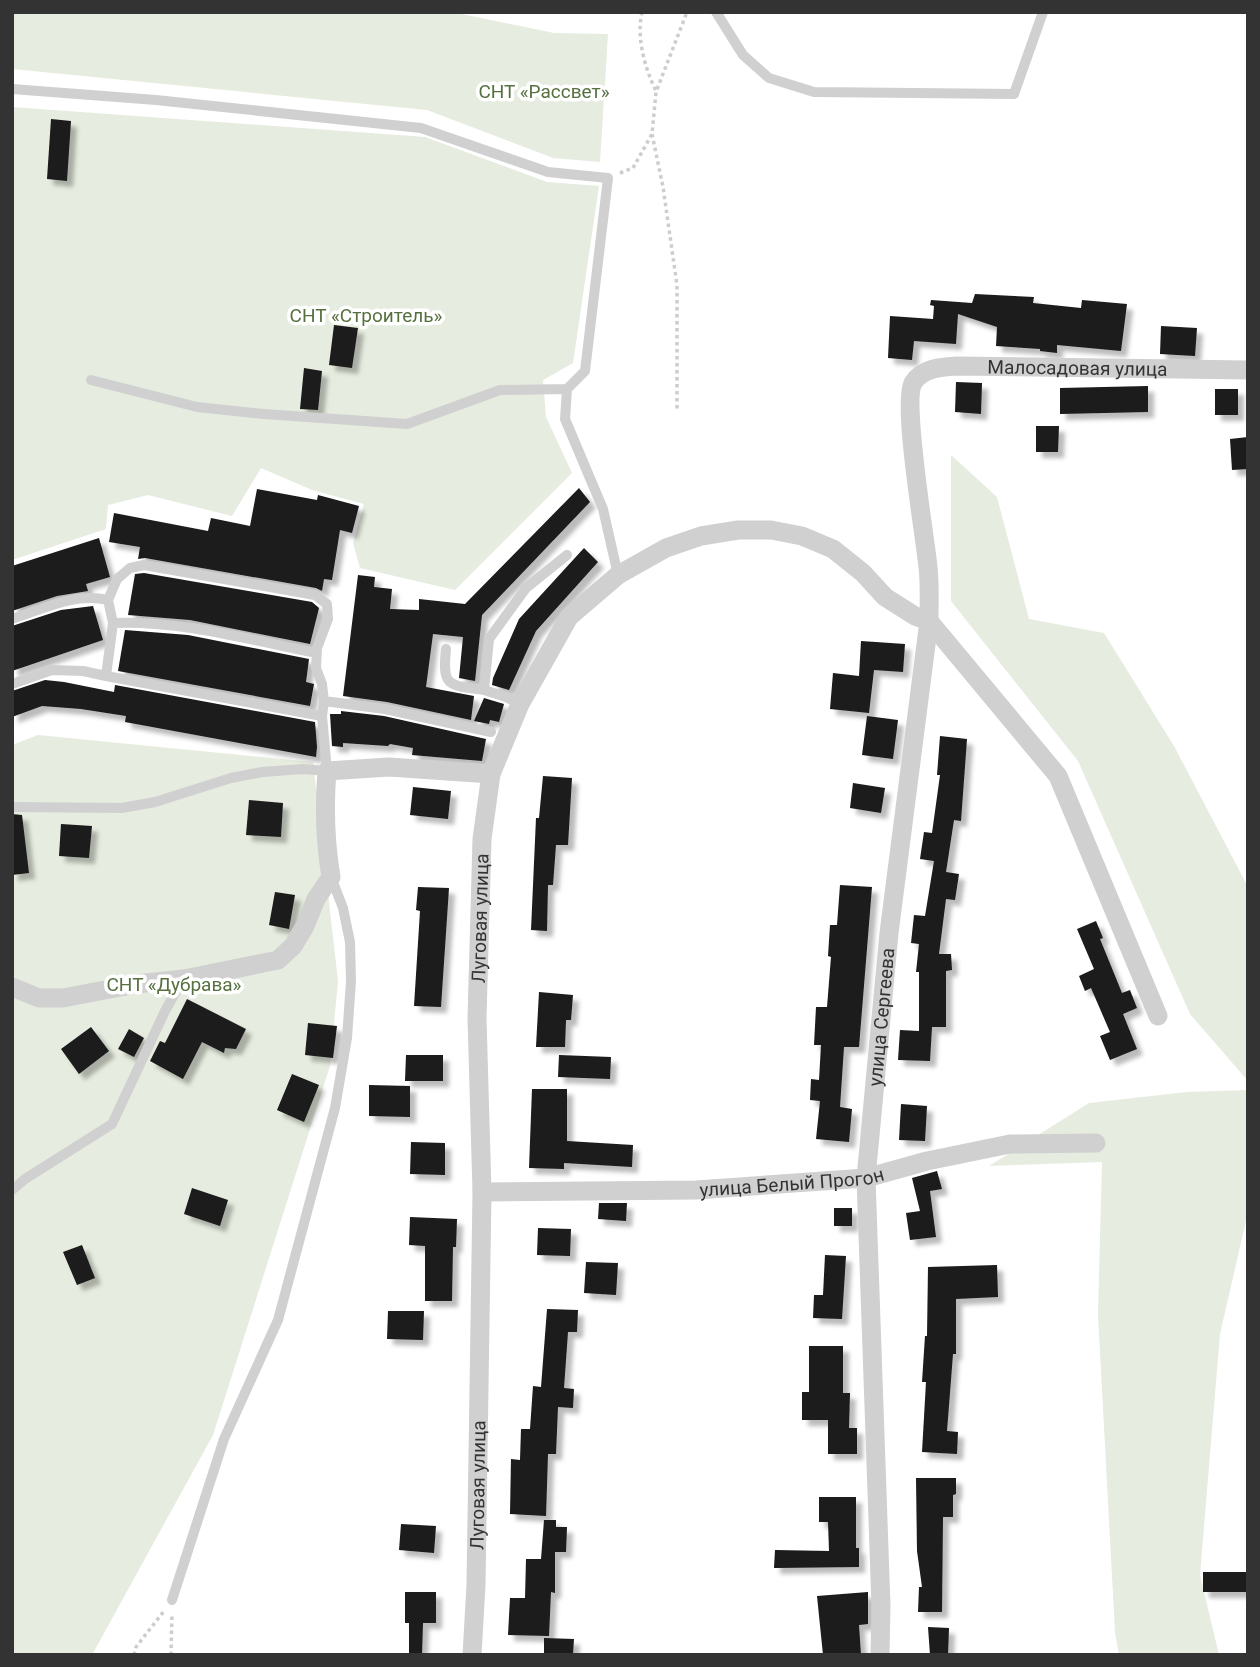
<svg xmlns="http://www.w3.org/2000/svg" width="1260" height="1667" font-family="Roboto,sans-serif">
<defs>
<filter id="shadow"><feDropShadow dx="6" dy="6" stdDeviation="2" flood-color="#0004"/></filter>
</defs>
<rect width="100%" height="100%" fill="#fff"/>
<!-- green -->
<path fill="#e6ecdf" d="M12,12H452L554,33L608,34L600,162L553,158L427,110L12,69Z
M12,107L425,137L547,182L599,186L573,363L543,380L546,417L572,473L455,590L360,568L353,543L364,504L312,490L261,468L232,516L148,495L108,505L106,529L12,560Z
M951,455L997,497L1029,619L1104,633L1174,746L1248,887V1081L1190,1014L1078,761L951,601Z
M38,735L313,762L338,981L330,1066L213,1435L92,1655H12V745Z
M1248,1090V1212L1220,1334L1200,1575L1219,1655H1119L1115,1632L1098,1315L1102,1162L989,1166L1089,1103L1187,1092Z"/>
<!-- building -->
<path fill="#1a1a1a" filter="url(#shadow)" d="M51,119L71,121L67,181L47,179Z
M975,294L1034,297L1033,303L1081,308L1082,300L1127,304L1121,351L1057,345V353L1040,351V349L996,346L997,327L958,314L956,344L914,341L912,360L888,358L890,316L933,319L934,306L930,305L931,300L972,303Z
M334,325L358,328L352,368L329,365Z
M1161,326L1197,328L1195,356L1160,354Z
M304,368L322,371L318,410L300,409Z
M956,382L982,383L981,414L955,412Z
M1148,386V412L1060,414V388Z
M1215,389H1238V415H1215Z
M1036,426H1059L1058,452H1036Z
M1248,437V469L1232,470L1230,439Z
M579,488L590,502L482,615L475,681L459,678L463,637L433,634L426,687L474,696L471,720L387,702L343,696L358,575L375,577L374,587L392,589L390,609L419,610V599L465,604Z
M257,489L317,500L318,495L359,506L352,533L340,530L332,580L324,579L322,591L316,588L145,558L138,559L140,547L109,542L114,513L208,531L211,518L250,526Z
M99,538L110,577L86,584L88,591L57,596L12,611V566Z
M584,548L598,562L536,631L509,690L492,685L493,678L519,619Z
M144,573L312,602L319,608L310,644L190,620L128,615L135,574Z
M93,606L103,640L12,671V626L61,610Z
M125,630L188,635L309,659L306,682L314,684L310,706L118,671Z
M861,641L905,644L903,672L874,670L869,713L830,709L833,673L859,676Z
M45,680L64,682L114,692L115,685L315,722L317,747L316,757L125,722L126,716L81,709L42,706L12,717V691Z
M484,698L504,704L499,722L490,720L489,724L474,721Z
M341,711L384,716L486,739L482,761L412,755L413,748L390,744L388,746L343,743V747L332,746L330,714H341Z
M867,716L898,720L893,759L862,755Z
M940,736L967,739L961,821L954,820L946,872L959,874L955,900L946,899L939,954H951L952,970L946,971V1027H932L930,1061L898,1060L900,1030L919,1031V972H916L919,944L911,943L914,915L925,916L934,861L920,859L924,832L932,833L940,775H937Z
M543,776L572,778L568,845H556L553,885H548L547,931L531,930L536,818H539Z
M853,783L885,788L881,813L850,808Z
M413,787L451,791L448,819L410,815Z
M249,800L283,803L281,837L246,835Z
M12,814L22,815L29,873L12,875Z
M61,824L92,826L89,858L59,856Z
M840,885L872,887L859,1047H844L840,1107L852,1109L849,1142L816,1139L820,1101L810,1100L811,1079L819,1080L821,1045H814L816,1007H827L831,957L828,956L830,925H837Z
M418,887L449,888L441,1007L414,1006L420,911L416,910Z
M275,892L295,895L289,929L269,925Z
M1096,921L1103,938L1100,939L1122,993L1130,990L1137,1008L1123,1014L1137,1049L1110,1060L1100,1036L1110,1032L1091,988L1085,991L1079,976L1094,969L1077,929Z
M539,992L573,995L571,1020H566L565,1047H536Z
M187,999L246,1029L236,1049L225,1048L224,1053L202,1042L183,1079L150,1061L160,1041L165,1043Z
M308,1023L337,1026L333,1058L305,1055Z
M91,1027L109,1051L79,1074L61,1049Z
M129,1029L144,1038L134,1057L118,1049Z
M406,1055H443V1081H405Z
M559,1055L611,1057L610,1079L558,1077Z
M292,1074L319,1085L304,1122L277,1110Z
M369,1085L410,1086V1117L369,1116Z
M532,1089H567V1141L633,1145L632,1167L564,1163V1169L529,1168Z
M901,1104L927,1106L925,1141L899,1140Z
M411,1142L445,1143V1175L410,1174Z
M937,1171L942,1189L930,1191L936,1237L910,1240L906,1213L920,1211L912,1178Z
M192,1188L228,1200L220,1226L184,1214Z
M599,1203H627L626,1221L598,1219Z
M834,1208H852V1226H834Z
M410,1217L457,1219L456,1247H453L452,1301H425V1246L409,1245Z
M538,1228L571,1229L570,1256L537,1255Z
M82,1245L95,1278L77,1285L63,1252Z
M825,1255L846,1256L842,1319L813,1318L814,1295H823Z
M586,1262L618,1263L616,1295L584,1293Z
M997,1265L998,1297L956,1299V1354H953L947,1431L958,1432L957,1454L922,1452L926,1382H922L925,1336H927L928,1267Z
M547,1309L578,1310L577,1332H568L564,1388L574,1389L573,1408L558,1407L556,1454H548L546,1516L510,1514L511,1459L520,1460L521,1429H530L533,1386L541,1387Z
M388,1311H424L423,1340L387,1339Z
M809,1346H843V1393H850L849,1428H857V1454H828V1420H802V1392H809Z
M916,1478H956V1494L953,1495V1517H943L942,1612H918L919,1587H922L917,1551Z
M819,1497H856V1548H859V1567L774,1568L775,1550L829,1551L828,1522H819Z
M544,1520H556V1527H567L566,1552H555V1593L551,1592L549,1636L508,1635L510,1598H525L526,1559H541Z
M401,1524L436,1526L434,1553L399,1550Z
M1203,1572H1248V1592H1203Z
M405,1592H436V1623H423L422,1655H409V1623H405Z
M868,1592V1624L859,1625L861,1655H823L817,1596Z
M928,1627L949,1628L948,1655H930Z
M544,1638L574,1639L573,1654L544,1653Z"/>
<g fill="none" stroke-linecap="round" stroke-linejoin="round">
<!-- path -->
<path stroke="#cdcdcd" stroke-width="3.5" stroke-dasharray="3.5 3.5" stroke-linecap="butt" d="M642,12C636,37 645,69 656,91
M652,134L663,187L677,285V410
M620,173L633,168L652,134L656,92L687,12
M134,1655L136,1647L164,1611
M171,1655L172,1613"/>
<!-- service -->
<path stroke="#d0d0d0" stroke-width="10" d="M716,12L743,55L769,78L814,92L1014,94L1043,12
M12,89L156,100L421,128L548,172L608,178L585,371L567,389L565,419L603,509L618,575
M91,380L197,407L264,414L407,424L500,390L567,389
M12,619C43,609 75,592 108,600
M113,623C180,620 250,640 316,653
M446,649C442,687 448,685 484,690
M106,676L322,716
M12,684L52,670L83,671L106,676L113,623L108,600L117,579L130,568L144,565L315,595L327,604L328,619L317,648L316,668L322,684L324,701L322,716L327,771L303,769L262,772L231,778L155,802L122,808L12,807
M324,701L385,709L491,732
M520,704L506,697L484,690L489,639L526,588L567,555
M12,1190L25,1179L112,1124L165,1011L183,979
M172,1600L224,1439L278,1320L335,1108L347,1038L351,981L350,942L343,908L331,877"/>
<!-- minor -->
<g stroke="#d0d0d0" stroke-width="19">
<path d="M12,987L39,998H63L136,984L184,979L278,960L293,946L305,926L316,899L331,877C325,841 324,807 327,771L389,767L491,774"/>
<path id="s1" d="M482,1192L696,1190L866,1178L927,1161L1010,1144L1096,1143"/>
<path id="s2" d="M472,1655L476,1585L482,1192L477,1018L482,839L491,774L520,704L569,617L618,575L666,548L701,536L738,530H771L802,536L833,549L863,573L885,597L915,616L929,621L1058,776L1158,1016"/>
<path id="s3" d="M880,1655L881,1606L866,1178L889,933L929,621C929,603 930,585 928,567C925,536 902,403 913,383C922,368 941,367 957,366L1248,370"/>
</g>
</g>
<g text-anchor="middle" stroke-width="7" stroke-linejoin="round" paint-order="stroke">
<!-- park labels -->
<g font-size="19" fill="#56703f" stroke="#fff">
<text x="544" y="98">СНТ «Рассвет»</text>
<text x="366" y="322">СНТ «Строитель»</text>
<text x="174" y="991">СНТ «Дубрава»</text>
</g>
<!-- street labels -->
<g font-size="19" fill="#333" stroke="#fff">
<text dy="7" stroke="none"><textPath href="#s3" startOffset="1447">Малосадовая улица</textPath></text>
<text dy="7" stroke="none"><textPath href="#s2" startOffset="737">Луговая улица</textPath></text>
<text dy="7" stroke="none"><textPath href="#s3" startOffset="639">улица Сергеева</textPath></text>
<text dy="7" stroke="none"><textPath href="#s1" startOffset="310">улица Белый Прогон</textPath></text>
<text dy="7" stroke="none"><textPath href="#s2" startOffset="170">Луговая улица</textPath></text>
</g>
</g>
<!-- border -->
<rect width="1260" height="1667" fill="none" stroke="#333333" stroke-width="28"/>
</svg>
